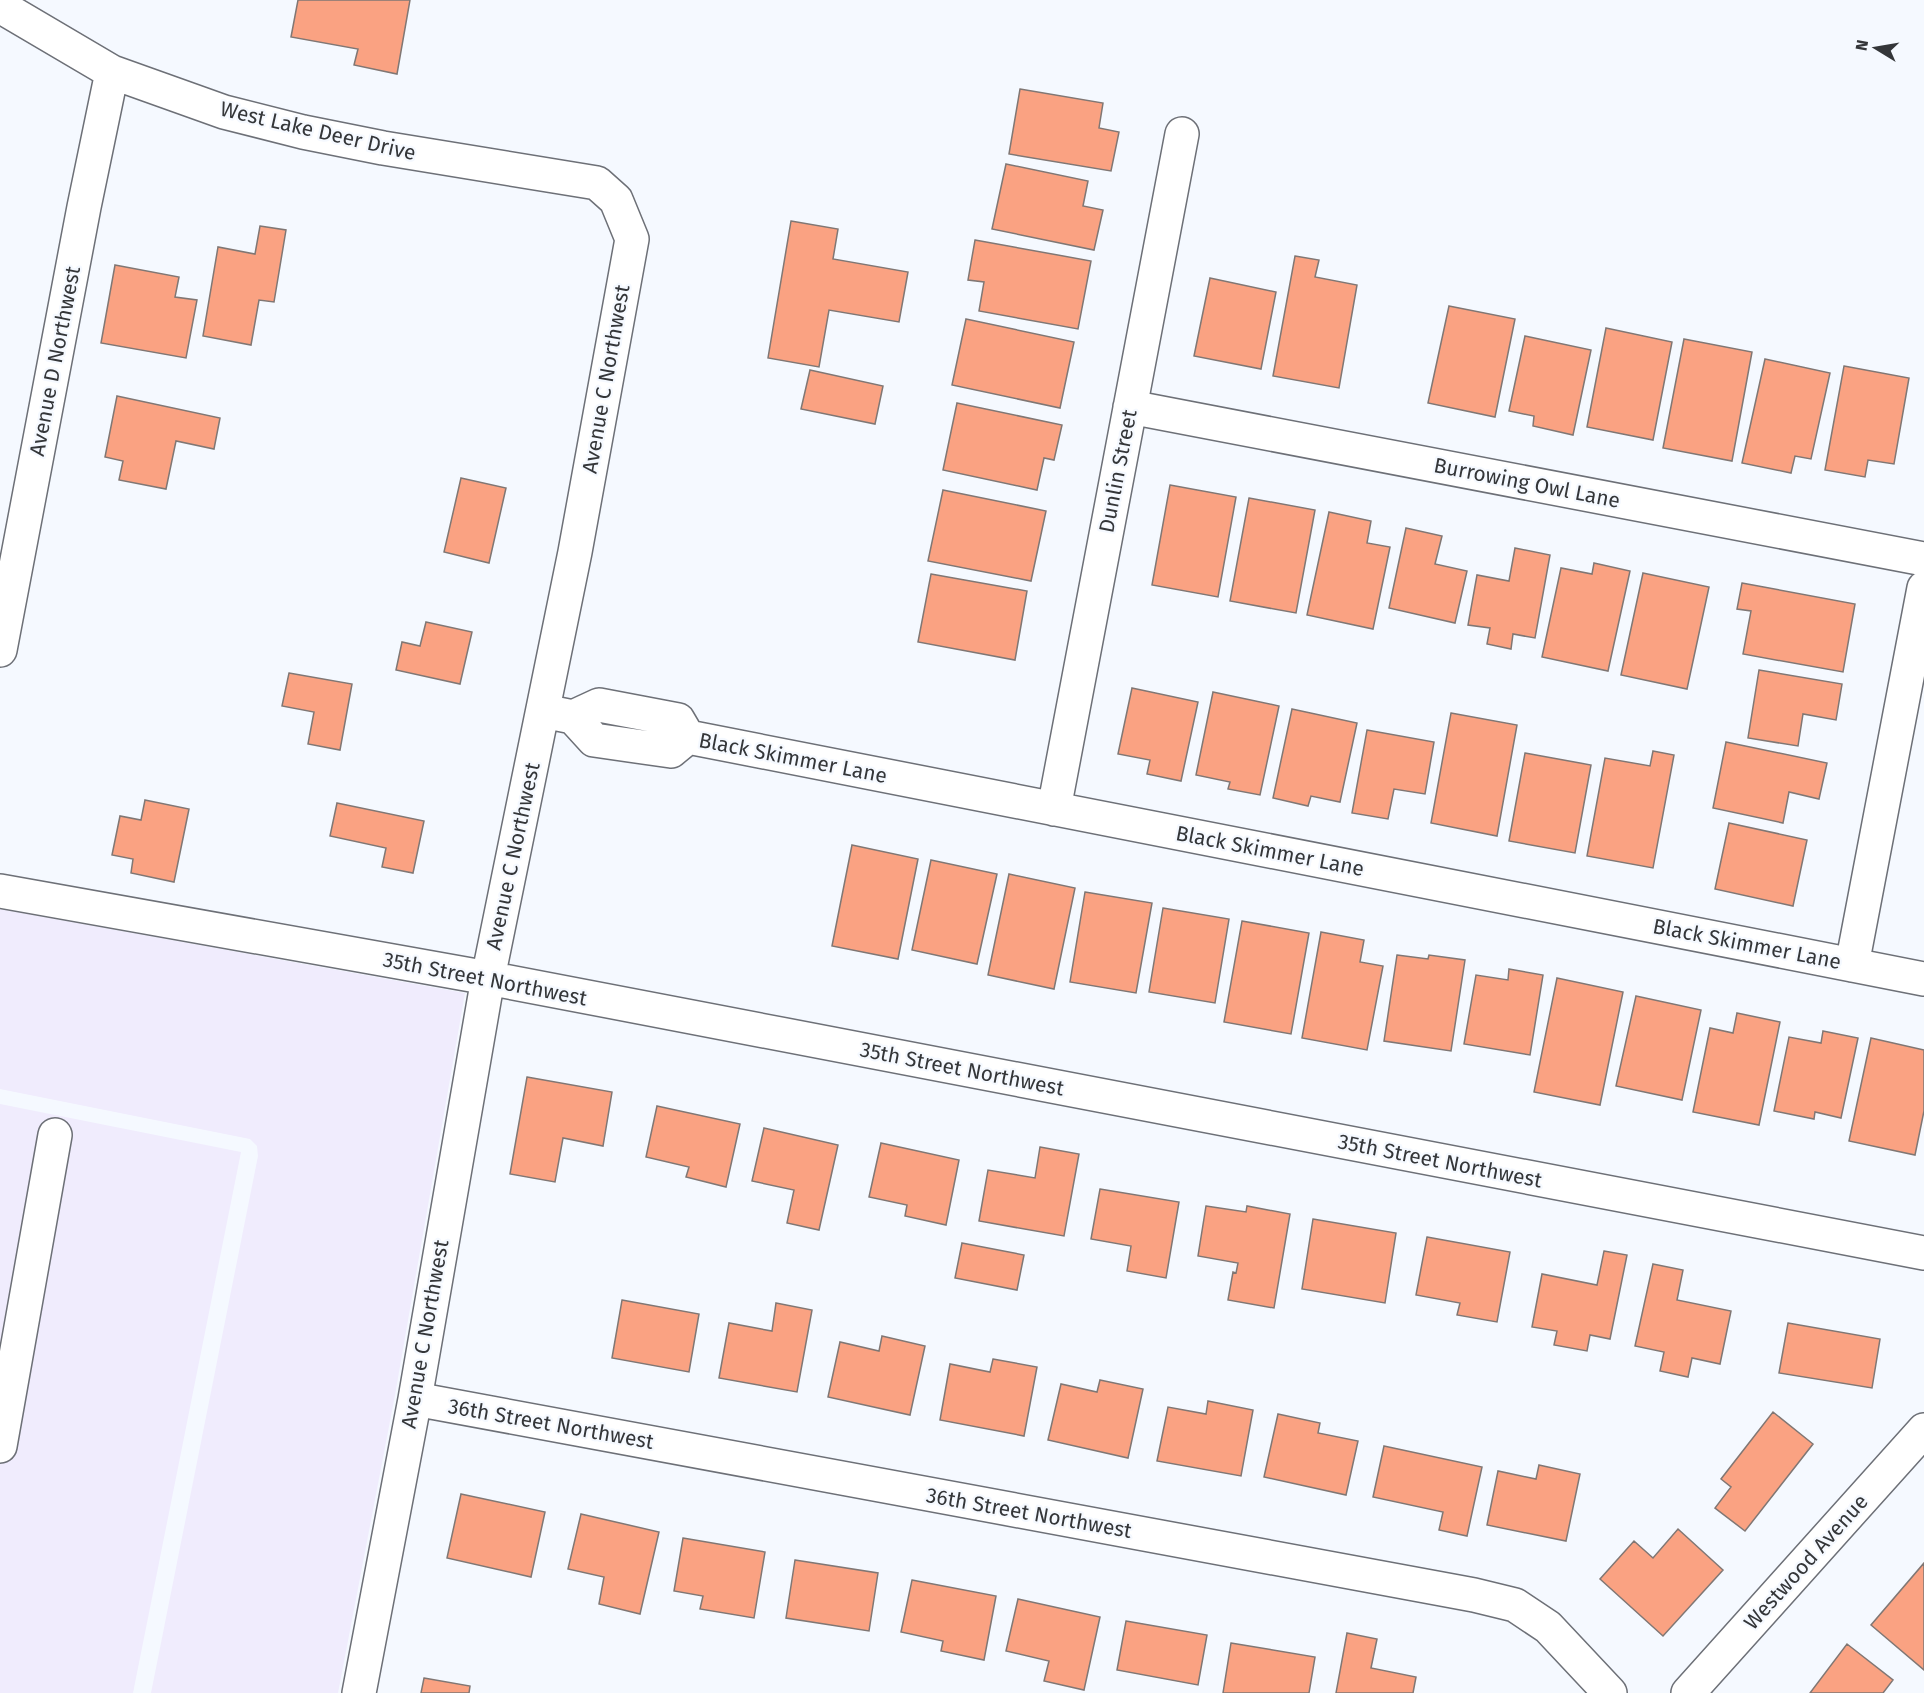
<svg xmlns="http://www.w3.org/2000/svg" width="1924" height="1693" font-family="'Fira Sans',sans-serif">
<rect width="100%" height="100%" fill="#f5f9ff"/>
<!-- industrial -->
<path fill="#f0ecfd" d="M0,909L465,993L395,1395L338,1693H151L258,1156L257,1146L250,1139L0,1089Z
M0,1104L241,1152L133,1693H0Z"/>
<!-- building -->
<path fill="#faa282" stroke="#807774" stroke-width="1.5" d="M298,0H410L397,74L354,65L358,49L291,37Z
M1020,89L1103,103L1099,128L1119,132L1111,171L1009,154Z
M1006,164L1088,181L1083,206L1103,210L1094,250L992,229Z
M791,221L838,229L833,259L908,272L899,322L829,310L819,367L768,358Z
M260,226L286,230L274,302L259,300L251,345L203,336L218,247L255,254Z
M975,240L1091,261L1078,329L979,311L984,282L968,280Z
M1295,256L1319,260L1315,277L1357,285L1339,388L1273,376Z
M115,265L179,277L175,297L197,300L186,358L101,343Z
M1210,278L1276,292L1261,369L1194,356Z
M1449,306L1515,319L1495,417L1428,403Z
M966,319L1074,342L1060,408L952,385Z
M1606,328L1672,342L1653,440L1587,427Z
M1525,336L1591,350L1573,435L1533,426L1534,416L1509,411Z
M1684,339L1752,352L1732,461L1663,448Z
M1765,359L1830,373L1811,459L1795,456L1791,473L1742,463Z
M1844,366L1909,378L1894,464L1868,460L1865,477L1825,470Z
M810,370L883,386L875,424L801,409Z
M117,396L220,418L214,449L176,441L166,489L119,480L123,461L105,457Z
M957,403L1062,425L1054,460L1044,458L1037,490L943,470Z
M461,478L506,488L489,563L444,552Z
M1170,485L1236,497L1218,597L1152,585Z
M943,490L1046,511L1031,581L928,561Z
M1249,498L1315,510L1296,613L1230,601Z
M1329,512L1371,521L1367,543L1390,547L1373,629L1307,615Z
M1406,528L1442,536L1435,564L1467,571L1455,623L1389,608Z
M1515,548L1550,555L1535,638L1513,634L1511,649L1487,644L1490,628L1468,625L1477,575L1509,581Z
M1594,563L1630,571L1608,671L1542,657L1561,568L1592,574Z
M1643,573L1709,587L1687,689L1621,675Z
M931,574L1027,591L1015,660L918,642Z
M1742,583L1855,604L1843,672L1743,654L1751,611L1737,609Z
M426,622L472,632L460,684L396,670L402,642L420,646Z
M1759,670L1842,684L1836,720L1803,714L1798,746L1748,738Z
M289,673L352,684L340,750L308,744L314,712L282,706Z
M1132,688L1198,702L1181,781L1147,774L1150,760L1118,754Z
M1213,692L1279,706L1260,795L1228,789L1230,782L1196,775Z
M1292,709L1357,723L1340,802L1311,796L1308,806L1273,798Z
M1451,713L1517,725L1497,836L1431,823Z
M1367,730L1434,742L1425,794L1394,789L1388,819L1352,813Z
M1726,742L1827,763L1819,799L1789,792L1783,823L1713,808Z
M1653,751L1674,755L1653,868L1587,856L1605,758L1650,766Z
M1525,753L1591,765L1575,853L1509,841Z
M145,800L189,809L174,882L131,873L133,859L112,855L120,816L141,820Z
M337,803L424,821L413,873L382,867L386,848L330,836Z
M1729,823L1807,840L1793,906L1715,889Z
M852,845L918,859L898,959L832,946Z
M931,860L997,874L977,964L912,950Z
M1009,874L1075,888L1054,989L988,975Z
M1085,892L1152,903L1136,993L1070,982Z
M1163,908L1229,919L1215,1003L1149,992Z
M1242,921L1309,933L1291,1034L1224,1022Z
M1321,932L1364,940L1360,962L1383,966L1367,1050L1302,1038Z
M1397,955L1428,959L1429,955L1465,960L1451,1051L1384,1041Z
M1509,969L1543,975L1530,1055L1464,1044L1476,975L1508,980Z
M1557,978L1623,992L1600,1105L1534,1092Z
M1636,996L1701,1010L1682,1100L1616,1086Z
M1737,1013L1780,1022L1759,1125L1693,1112L1710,1028L1733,1033Z
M1823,1031L1858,1038L1841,1118L1815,1112L1814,1119L1774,1111L1789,1037L1821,1043Z
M1871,1038L1924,1050V1111L1915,1155L1849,1141Z
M527,1077L612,1092L603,1146L563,1138L555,1182L510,1174Z
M657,1106L740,1124L726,1187L686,1177L689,1167L646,1157Z
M764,1128L838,1145L819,1230L787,1223L794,1190L752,1181Z
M881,1143L959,1160L946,1225L905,1216L907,1205L869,1197Z
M1040,1147L1079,1154L1064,1236L979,1221L988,1170L1035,1178Z
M1100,1189L1179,1202L1166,1278L1127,1271L1131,1246L1091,1239Z
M1206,1206L1246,1212L1247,1206L1290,1214L1274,1308L1228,1300L1233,1272L1236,1273L1238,1263L1198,1256Z
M1313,1219L1396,1233L1385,1303L1302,1289Z
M1427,1237L1510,1252L1497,1322L1457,1315L1460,1303L1416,1295Z
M962,1243L1024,1255L1017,1290L955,1278Z
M1604,1251L1627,1255L1610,1339L1590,1335L1587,1351L1554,1345L1557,1331L1532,1327L1542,1274L1597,1285Z
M1653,1264L1683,1270L1677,1300L1731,1311L1720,1364L1692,1358L1688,1377L1660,1371L1664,1352L1635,1346Z
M622,1300L699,1314L689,1372L612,1358Z
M776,1303L812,1310L797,1392L719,1378L729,1323L772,1331Z
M1788,1323L1880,1339L1872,1388L1779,1373Z
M882,1336L925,1346L910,1415L828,1397L840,1342L879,1351Z
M993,1359L1037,1367L1024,1436L940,1420L950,1364L990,1372Z
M1100,1380L1143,1389L1128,1458L1048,1440L1061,1384L1097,1392Z
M1208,1401L1253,1410L1241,1476L1157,1461L1168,1407L1206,1414Z
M1773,1412L1813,1444L1745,1531L1715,1508L1731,1487L1721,1479Z
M1278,1414L1320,1423L1318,1433L1358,1441L1346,1495L1264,1477Z
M1384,1446L1482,1467L1467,1536L1439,1530L1443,1512L1373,1497Z
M1539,1465L1580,1474L1566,1541L1487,1525L1498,1471L1536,1479Z
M461,1494L545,1512L531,1577L447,1558Z
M581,1514L659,1532L640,1614L599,1604L604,1577L568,1569Z
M1678,1529L1723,1570L1663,1636L1600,1579L1634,1541L1653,1558Z
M683,1538L765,1552L754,1618L700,1609L703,1596L674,1591Z
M795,1560L878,1573L869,1631L786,1618Z
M1924,1563V1670L1871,1625Z
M912,1580L996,1596L984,1660L941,1651L943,1641L901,1632Z
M1018,1599L1100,1617L1084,1690L1044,1681L1049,1661L1006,1651Z
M1126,1621L1207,1635L1198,1685L1117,1670Z
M1347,1633L1377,1639L1371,1668L1416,1677L1413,1693H1336Z
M1231,1643L1315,1657L1309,1693H1223Z
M1847,1644L1893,1680L1883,1693H1810Z
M424,1678L470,1686L469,1693H421Z"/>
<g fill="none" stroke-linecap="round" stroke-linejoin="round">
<defs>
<path id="minor" d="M0,6L112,72L224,112L303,132L383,148L597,183L616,200L632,239L575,552L488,978L415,1399L359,1693
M1130,407L1924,559
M0,650L84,207L112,72
M553,713L573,717L594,740L671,751L688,737
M573,717L599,705L678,720L688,737L1924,979
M1054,809L1182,134
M0,891L488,978L1924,1253
M1852,965L1924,588
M415,1399L1474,1595L1515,1605L1548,1627L1610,1693
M0,1446L55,1135
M1688,1693L1924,1430"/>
</defs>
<!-- minor casing -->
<use href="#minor" stroke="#6d7077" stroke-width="36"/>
<!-- minor -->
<use href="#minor" stroke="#fff" stroke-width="33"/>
</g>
<g text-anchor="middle" stroke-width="4.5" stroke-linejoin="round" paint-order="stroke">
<!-- street labels -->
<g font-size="21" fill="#343639" stroke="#f5f9ff">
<text transform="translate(318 131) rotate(13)" y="7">West Lake Deer Drive</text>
<text transform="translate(55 361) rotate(-79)" y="7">Avenue D Northwest</text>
<text transform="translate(606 379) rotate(-80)" y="7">Avenue C Northwest</text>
<text transform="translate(1118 471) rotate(-79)" y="7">Dunlin Street</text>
<text transform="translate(1527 483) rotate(11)" y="7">Burrowing Owl Lane</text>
<text transform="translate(793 758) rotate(11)" y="7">Black Skimmer Lane</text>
<text transform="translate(1270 851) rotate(11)" y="7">Black Skimmer Lane</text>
<text transform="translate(513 856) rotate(-78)" y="7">Avenue C Northwest</text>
<text transform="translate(1747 944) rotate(11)" y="7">Black Skimmer Lane</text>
<text transform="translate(485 979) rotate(11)" y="7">35th Street Northwest</text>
<text transform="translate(962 1069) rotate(11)" y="7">35th Street Northwest</text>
<text transform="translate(1440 1161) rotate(11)" y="7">35th Street Northwest</text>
<text transform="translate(425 1334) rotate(-80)" y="7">Avenue C Northwest</text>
<text transform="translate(551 1424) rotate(10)" y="7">36th Street Northwest</text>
<text transform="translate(1029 1513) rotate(10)" y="7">36th Street Northwest</text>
<text transform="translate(1806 1562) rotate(-48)" y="7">Westwood Avenue</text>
</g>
</g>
<!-- north arrow -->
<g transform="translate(1876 48) rotate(281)" stroke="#f5f9ff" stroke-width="4.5" paint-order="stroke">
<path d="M0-4.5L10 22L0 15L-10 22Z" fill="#343639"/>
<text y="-9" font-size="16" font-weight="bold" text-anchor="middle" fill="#343639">N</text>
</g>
</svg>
